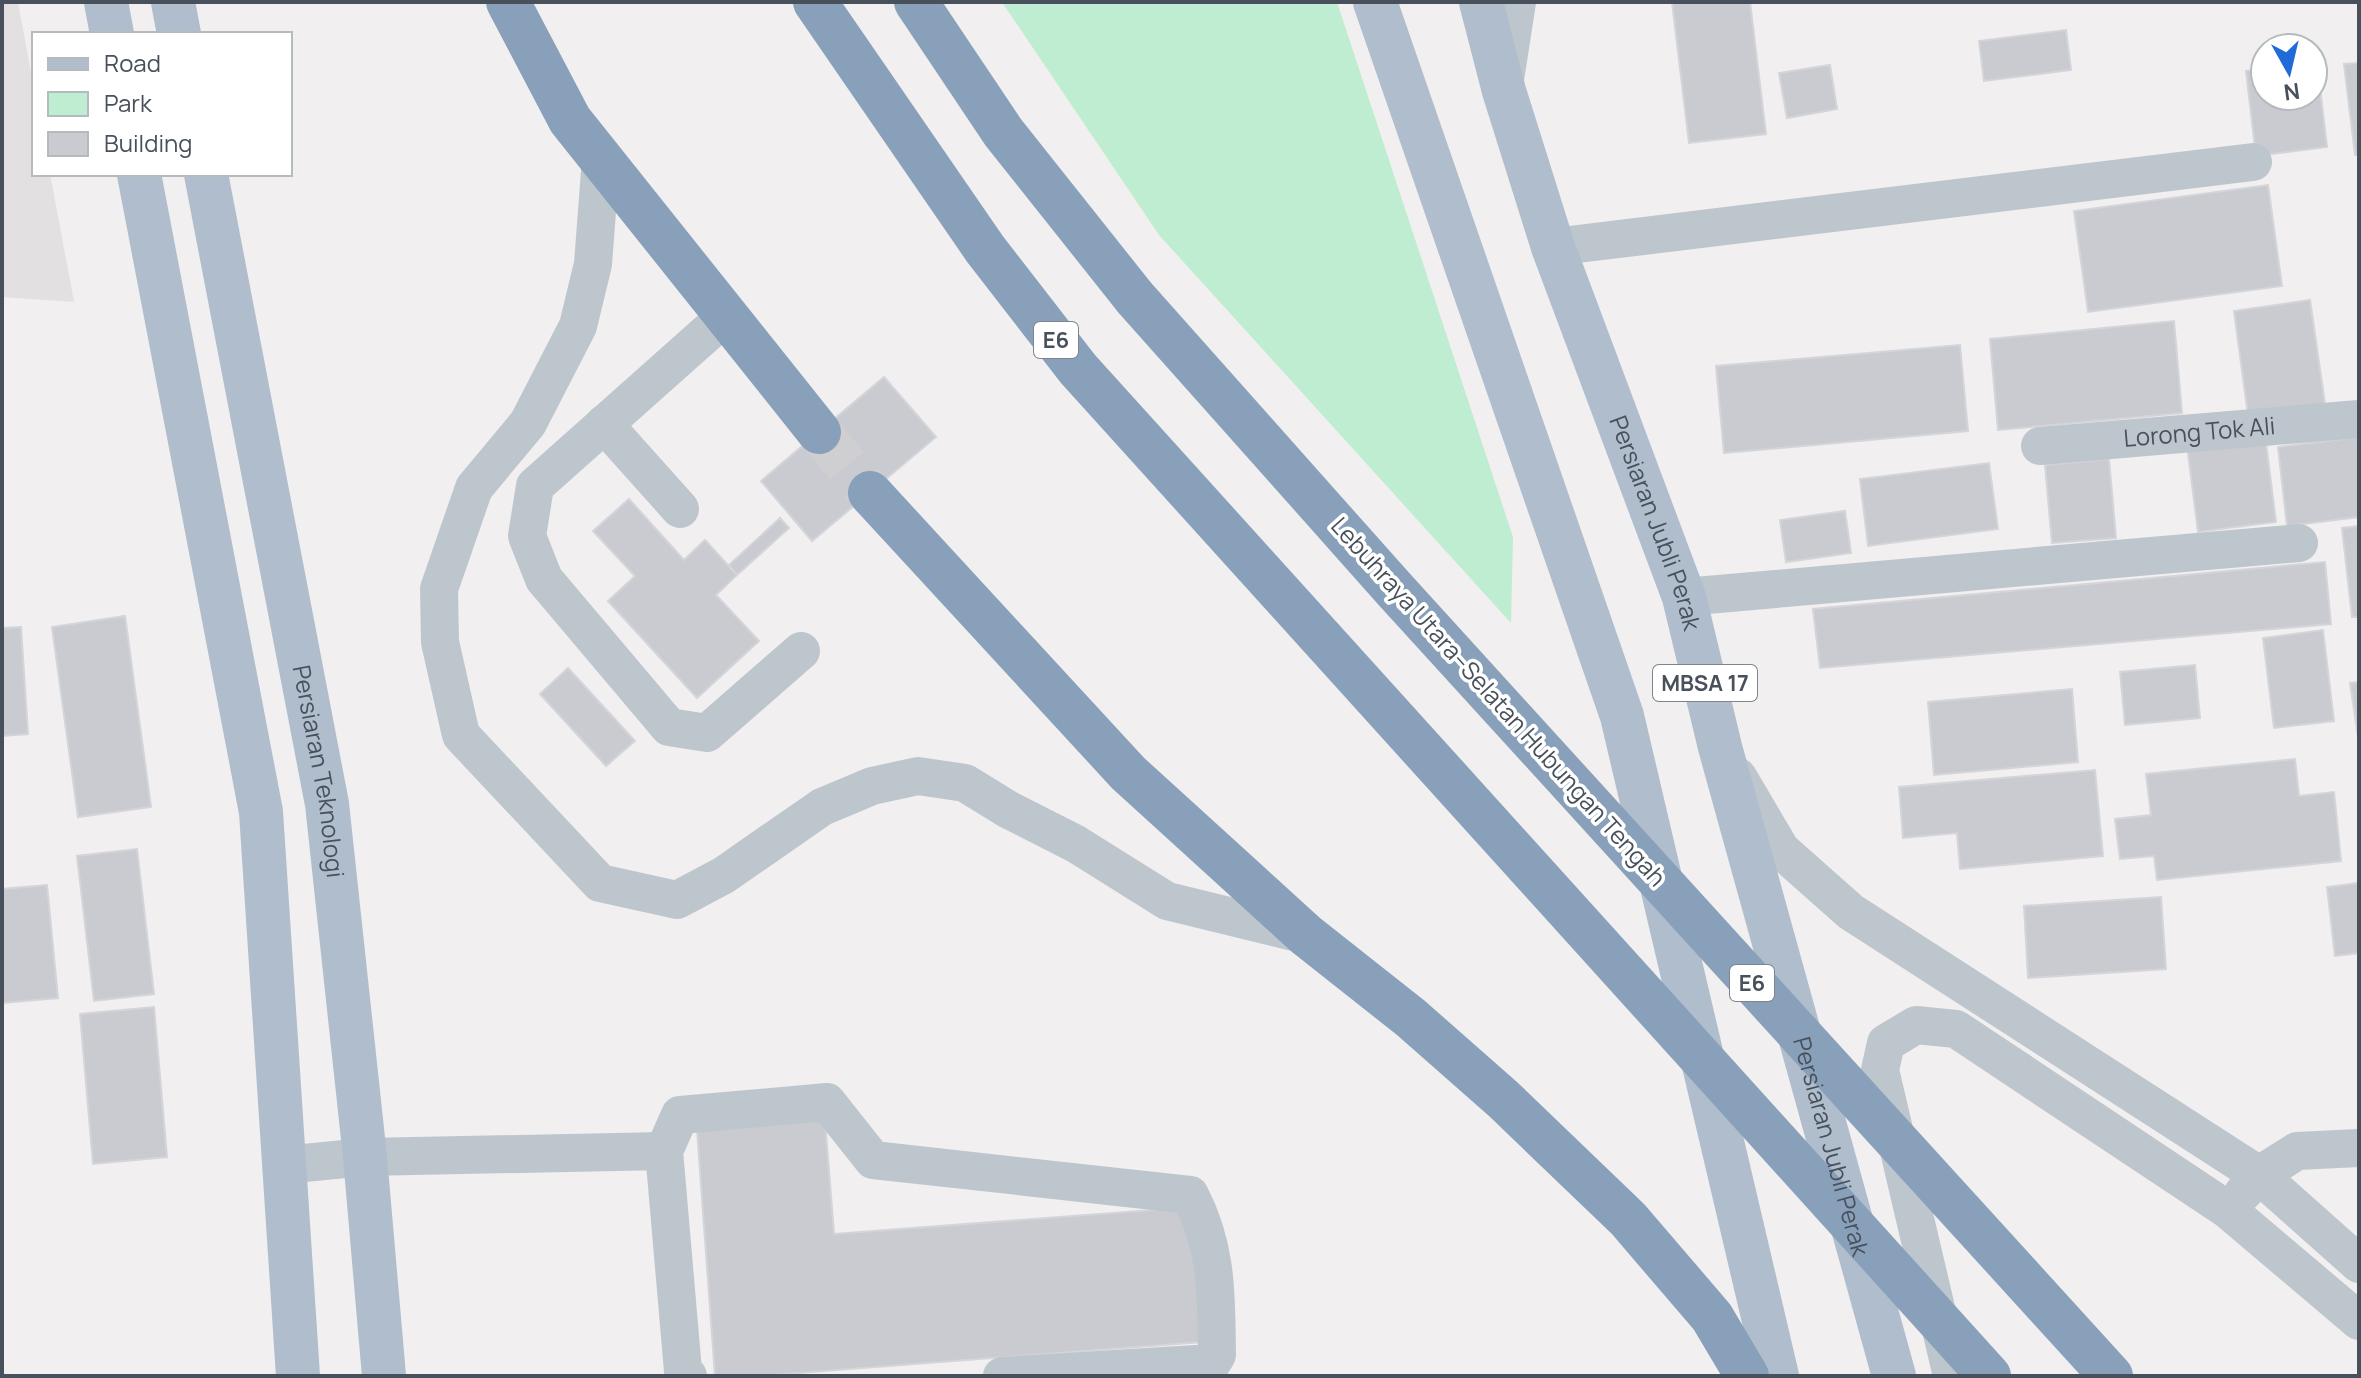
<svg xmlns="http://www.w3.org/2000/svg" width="2361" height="1378" font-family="Manrope,sans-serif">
<rect width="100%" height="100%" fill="#f1efef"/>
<!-- education -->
<path fill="#e2e0e0" d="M2,2H18L34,89V174H50L74,302L2,297Z"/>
<!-- green -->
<path fill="#bfedd2" d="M1002,2H1337L1513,537L1511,623L1159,235Z"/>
<!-- building -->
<path fill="#c9cbd1" stroke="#d3d5da" stroke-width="2" d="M1672,2H1750L1766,134L1689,143Z
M2066,30L2071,70L1984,81L1979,41Z
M2317,62L2327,147L2256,156L2246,71L2265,69V96H2313V63Z
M2359,63V155H2355L2344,64Z
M1830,65L1837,109L1787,118L1779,73Z
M2268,185L2282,286L2088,312L2074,211Z
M2310,300L2325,404L2248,415L2234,311Z
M2174,321L2182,413L1998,430L1990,339Z
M1960,345L1968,431L1724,453L1716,366Z
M884,377L936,437L812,541L761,481Z
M2265,435L2276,522L2198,532L2187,445Z
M2359,437V517L2287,526L2278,447Z
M2109,459L2116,538L2052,543L2045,465Z
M1989,463L1998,529L1868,546L1860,479Z
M629,499L684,560L705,540L737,575L716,595L759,641L697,698L608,601L635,576L593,531Z
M1845,511L1851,553L1786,562L1780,520Z
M780,518L789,528L737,575L729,565Z
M2359,526V617H2352L2342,528Z
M2325,562L2331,624L1820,668L1813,609Z
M125,616L151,807L78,817L52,627Z
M21,627L28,734L2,736V628Z
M2323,630L2334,721L2274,728L2263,638Z
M2195,665L2200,718L2125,725L2120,672Z
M568,668L635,741L606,766L540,694Z
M2359,682V737H2358L2350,683Z
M2072,689L2078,762L1934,775L1928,702Z
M2295,759L2299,796L2334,792L2341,861L2157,880L2154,856L2120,859L2115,819L2151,815L2146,774Z
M2095,770L2103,856L1960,869L1957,833L1903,838L1899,787Z
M137,849L154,994L94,1001L77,856Z
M2359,883V953L2335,956L2327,887Z
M47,885L58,998L2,1003V889Z
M2161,897L2166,969L2028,978L2024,906Z
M154,1007L167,1157L93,1164L80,1014Z
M825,1120L834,1234L1192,1207L1202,1342L758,1376H715L697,1130Z"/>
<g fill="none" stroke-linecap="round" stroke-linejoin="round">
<!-- highway-tunnel -->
<path stroke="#cfcfd1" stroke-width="44" stroke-dasharray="44 22" stroke-linecap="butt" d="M819,432L870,493"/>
<!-- minor -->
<g stroke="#bec6cd" stroke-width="38">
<path d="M1504,86L1517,2"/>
<path d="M601,158L593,264L578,326L528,423L474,488L439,589L440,642L461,735L600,883L677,900L724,875L822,807L872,786L918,776L965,783L1009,810L1076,844L1167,901L1306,935"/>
<path d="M1553,247L2253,162"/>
<path d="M726,316L535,486L527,536L544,579L669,727L707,733L801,651"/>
<path d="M604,424L680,509"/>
<path id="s1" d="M2040,446L2359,419"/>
<path d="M1684,597L2299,543"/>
<path d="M1738,777L1781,850L1851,912L2259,1175L2359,1264"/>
<path d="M284,1165L365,1157L664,1151"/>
<path d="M2243,1193L2259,1175L2297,1151L2359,1148"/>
<path d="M688,1376L683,1371L664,1151L680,1115L827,1102L873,1160L1190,1195C1218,1249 1216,1296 1217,1355L1212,1363L1002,1376"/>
<path d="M1952,1376L1880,1070L1886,1043L1916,1025L1956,1029L2228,1210L2359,1321"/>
</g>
<!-- major -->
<g stroke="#b0bdcc" stroke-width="44">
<path d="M106,2L112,34"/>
<path d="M173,2L179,34"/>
<path d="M1375,2L1622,716L1777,1376"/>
<path id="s2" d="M1481,2L1504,91L1553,247L1684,597L1720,747L1894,1376"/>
<path d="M139,174L261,812L298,1376"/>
<path id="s3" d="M206,174L327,804L365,1157L384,1376"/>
</g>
<!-- highway -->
<path stroke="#89a0bb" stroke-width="44" d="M508,2L570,120L819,432
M815,2L985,249L1078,369L1989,1376
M916,2L1003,132L1135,298L1394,589L2111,1376
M870,493L1128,773L1306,935L1411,1018L1503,1099L1628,1219L1712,1317L1747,1376"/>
</g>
<g text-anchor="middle" stroke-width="7" stroke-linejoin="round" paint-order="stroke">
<!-- shield labels -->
<g fill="#fff" stroke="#7f858c" stroke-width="2">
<rect x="1034" y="322" width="44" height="36" rx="6"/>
<rect x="1653" y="665" width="104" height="36" rx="6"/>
<rect x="1730" y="965" width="44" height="36" rx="6"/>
</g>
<g font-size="22" font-weight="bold" fill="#48515b">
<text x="1056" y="348">E6</text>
<text x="1705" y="691">MBSA 17</text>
<text x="1752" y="991">E6</text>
</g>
<!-- street labels -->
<g font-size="24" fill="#48515b" stroke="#fff">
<text dy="8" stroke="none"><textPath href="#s1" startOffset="160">Lorong Tok Ali</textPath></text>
<text dy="8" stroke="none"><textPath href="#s2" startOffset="550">Persiaran Jubli Perak</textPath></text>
<text transform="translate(1498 702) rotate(48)" y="8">Lebuhraya Utara–Selatan Hubungan Tengah</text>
<text dy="8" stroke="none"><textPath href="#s3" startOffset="608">Persiaran Teknologi</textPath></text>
<text dy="8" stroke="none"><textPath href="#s2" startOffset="1198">Persiaran Jubli Perak</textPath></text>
</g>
</g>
<!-- border -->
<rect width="2361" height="1378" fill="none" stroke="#48515b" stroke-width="8"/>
<!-- legend -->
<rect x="32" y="32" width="260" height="144" fill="#ffffff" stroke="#b6b9bd" stroke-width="2"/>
<rect x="48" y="58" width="40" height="12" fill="#b0bdcc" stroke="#b6b9bd" stroke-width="2"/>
<text x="104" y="72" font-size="24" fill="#48515b">Road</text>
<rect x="48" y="92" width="40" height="24" fill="#bfedd2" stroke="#b6b9bd" stroke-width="2"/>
<text x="104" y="112" font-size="24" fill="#48515b">Park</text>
<rect x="48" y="132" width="40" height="24" fill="#c9cbd1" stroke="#b6b9bd" stroke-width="2"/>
<text x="104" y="152" font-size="24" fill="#48515b">Building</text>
<!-- north arrow -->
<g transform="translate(2289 72) rotate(172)"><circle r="38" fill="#ffffff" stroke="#b6b9bd" stroke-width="2"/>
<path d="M0-6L14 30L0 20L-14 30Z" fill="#216bd9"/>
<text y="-12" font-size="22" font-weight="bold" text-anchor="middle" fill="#48515b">N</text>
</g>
</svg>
